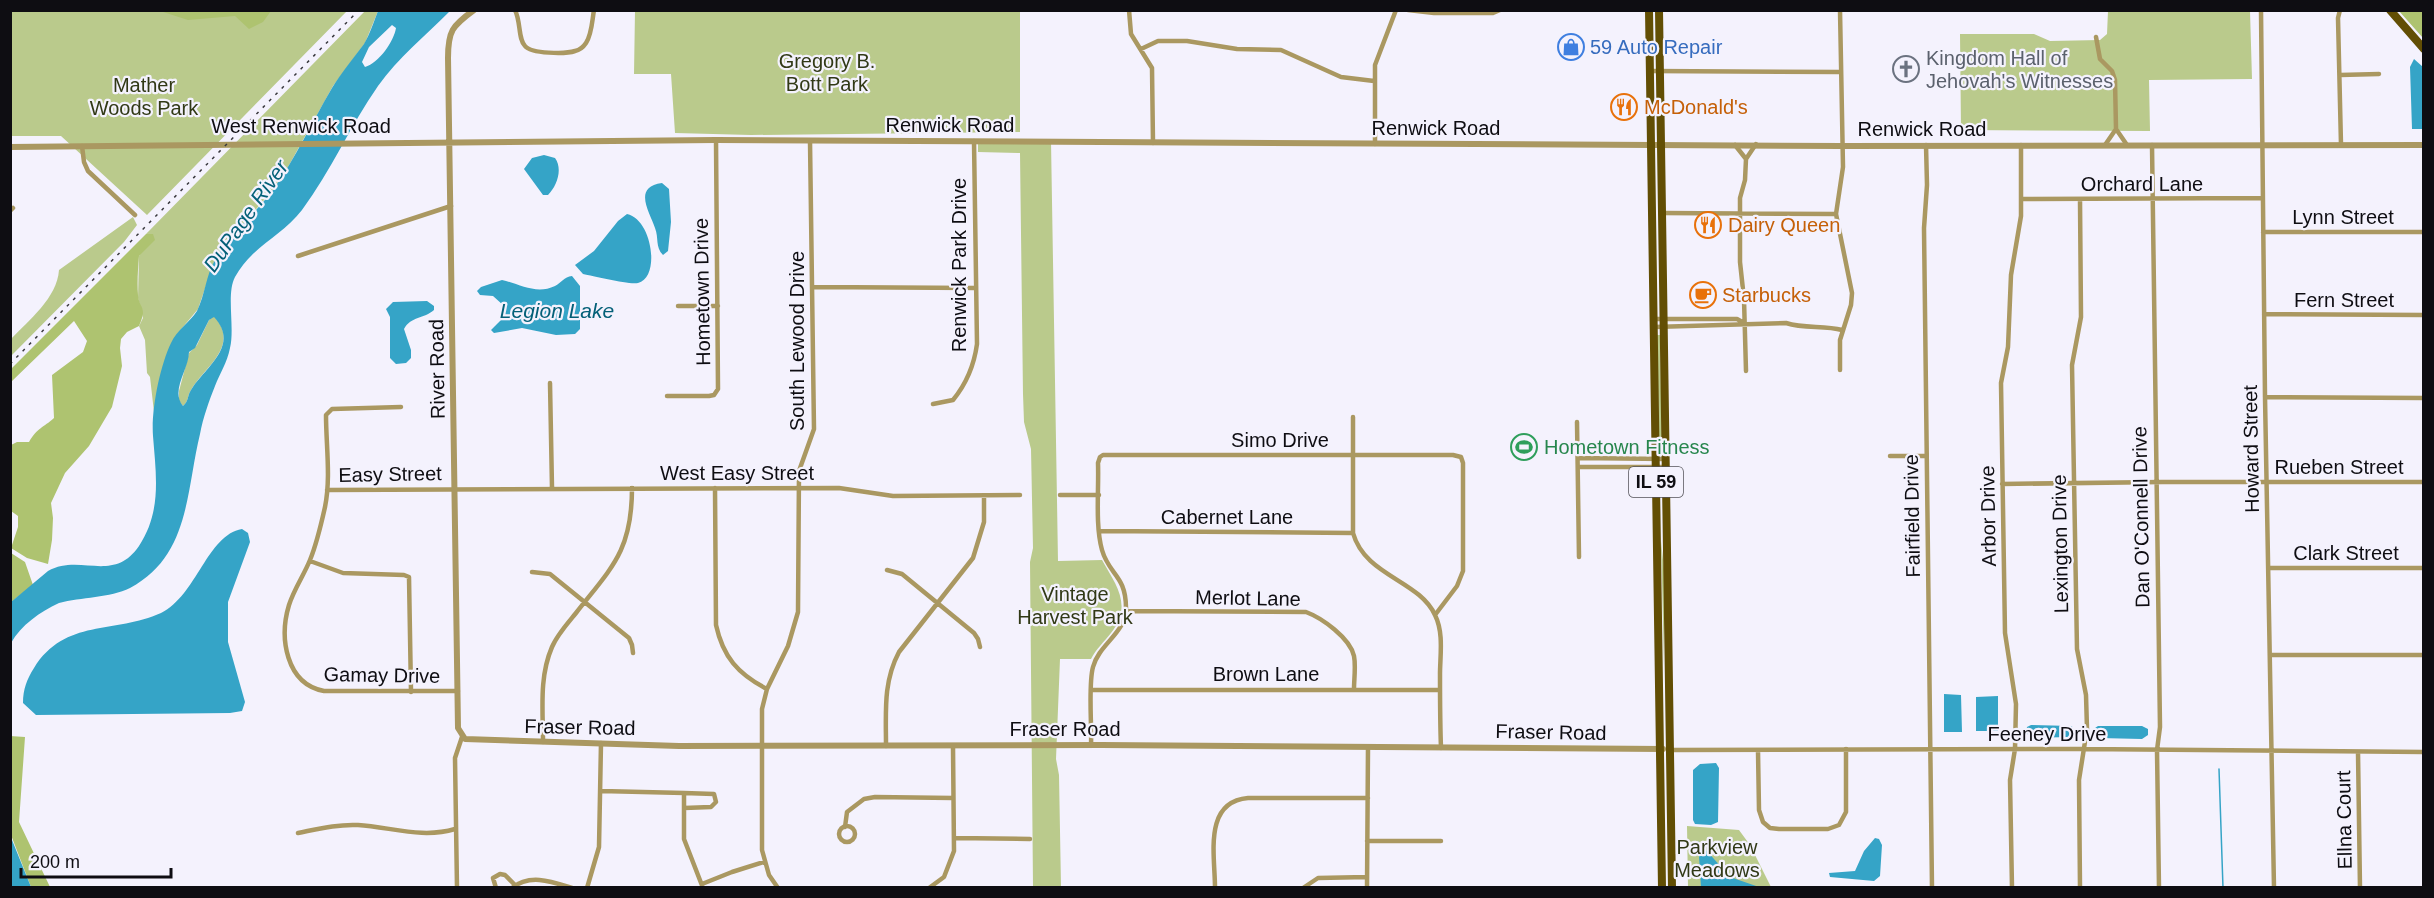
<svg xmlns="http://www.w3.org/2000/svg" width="2434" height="898" font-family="Helvetica,sans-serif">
<rect width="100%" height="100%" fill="#f4f2fd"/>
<!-- green -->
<path fill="#baca8c" d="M10,11H347L147,215L61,136H11Z
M365,11H378L365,43L333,86L288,167L272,191L227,242L214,262L198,309L178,333L165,363L154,412L150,377L147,373L145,340L139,326L143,318L138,298L139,256L153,234H146Z
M635,11H1020V132L751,135L675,133L671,74H634Z
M2108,11H2250L2252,79L2149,80L2150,131L1961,130L1960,34H2034L2050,41L2100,40L2107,34Z
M978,141H1051L1058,561L1102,560C1116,585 1133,605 1111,633C1104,642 1096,649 1091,659H1060L1056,759L1059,775L1061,887H1033L1030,562L1033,548L1031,449L1024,422L1023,394L1020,153L978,152Z
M133,217L137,225L124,242L11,356V339C29,320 57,298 59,270Z
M214,316C241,346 204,367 191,390C187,396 189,401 183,406L179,401V391L189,353L197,345L209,320Z
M1657,335H1660L1662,448H1659Z
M1661,541L1664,569V666Z
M1687,826L1739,830L1750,845L1771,887H1688Z"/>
<!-- forest -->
<path fill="#aec370" d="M160,11L271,10V11L263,22L249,29L235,16L188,20Z
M2399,11H2423V38Z
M146,234H153L155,240L139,256C138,269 137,282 138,295C139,309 148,306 139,326L127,332L121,339L120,348L122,366L112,407L89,446L65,473L51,503L53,518L52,540L48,564L27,558L11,548L18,527V516L11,511V445L17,442H29C38,427 43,428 54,418L52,375L83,352L87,341L74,321L11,382V369Z
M11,553L25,562L33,585L11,602Z
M10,736L25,737L19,822L50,887H31L11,835Z"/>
<!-- water -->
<path fill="#35a4c7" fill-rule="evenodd" d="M378,11H450C426,35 398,58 378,86C350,126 331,171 302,210C281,237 252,246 235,277C226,294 235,327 230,348C227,363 220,373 215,386C209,401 203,418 200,434C186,491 190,556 130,588C110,598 81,597 59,603C40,612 21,625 11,643V602L48,571C80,553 113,584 139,546C162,511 156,475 153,436C151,410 160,366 171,343C177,330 190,322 197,311C205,295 206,275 215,260C231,233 255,214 273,190C296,157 312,122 332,88C341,73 353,59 364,44C370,34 374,21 378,11ZM392,25L396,28C394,41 379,63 365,67L362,62L369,47ZM214,317C241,346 204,368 191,390C187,396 189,401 183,406C170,391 189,369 189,352L195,348L209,320Z
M2414,59L2423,67V129H2412L2410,67Z
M544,155L555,158C563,169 557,186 548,195H543L524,169L532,158Z
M662,183L669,189L671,222L668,251L663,255C655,247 659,238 655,228C650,212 632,187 662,183Z
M627,214C652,219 661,277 638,283C629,285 594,276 583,274L575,265L594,251L618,221Z
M572,276L580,286V329L575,334L556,335L522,328L494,333L491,330L505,316L503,305L493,296L480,295L477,291L481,287L502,280C520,284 536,295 555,286C561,283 564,277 572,276Z
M427,301L434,306V310C424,319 411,316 404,329L411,350V358L406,363L396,364L390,358V317L386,309L393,302Z
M242,529L248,533L250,542L228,602V642L245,702L242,711L230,713L36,715L23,703C23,689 27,679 34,668C65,618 115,634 161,613C197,595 207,535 242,529Z
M1944,694L1961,695L1962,732H1944Z
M1998,696V731H1976V697Z
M2031,725L2072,726L2073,734L2068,737L2032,738L2026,733L2027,727Z
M2098,726H2142L2148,729V735L2142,739L2099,738L2095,736V728Z
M1716,763L1719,768L1718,822L1711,825L1695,824L1693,820V770L1700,764Z
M10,835L31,887H11Z
M1875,838L1879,839L1882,845L1880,876L1874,881L1830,877L1829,873L1855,871L1864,851Z
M1698,841L1730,877L1759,887H1701Z"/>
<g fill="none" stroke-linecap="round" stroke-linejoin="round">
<!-- stream -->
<path stroke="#35a4c7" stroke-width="1.5" d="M2219,769L2223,888"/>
<!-- minor -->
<path stroke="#aa9861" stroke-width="4.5" d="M515,10C521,22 518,39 525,46C531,54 566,54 575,51C580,50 584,46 586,43C592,34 592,21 594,10
M1129,10L1131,34L1152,68L1153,143
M1408,10L1434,13H1493L1500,10
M2261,10L2265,397L2274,888
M2340,10L2338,18L2341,145
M2096,37L2100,59L2112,71L2115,80L2116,129L2127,145
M1141,49L1158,41H1187L1237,49L1281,50L1341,77L1374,81
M1650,71L1841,72
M2340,75L2379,74
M1375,144V65L1396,10
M1735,145L1746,159L1756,144
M1926,145L1927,185L1924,228L1932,888
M2105,145L2116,129
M2152,145L2160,727L2157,750L2159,888
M82,146L84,162L88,171L135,215
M2021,199L2263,198
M2080,200L2081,317L2072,365L2077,649L2086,695L2087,729L2079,780L2080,888
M10,211L13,208
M1662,213L1836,214
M2263,232H2424
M298,256L451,206
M813,287L976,288
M678,306H718
M2264,314L2424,315
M1654,319H1737L1744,323
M1654,327L1786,323C1805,329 1824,325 1842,330
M1840,370V340L1851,305L1852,293L1836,214L1843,167L1840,10
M1746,371L1744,299L1740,262V198L1745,180L1746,159
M550,383L552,488
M667,396H709L714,395L718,389L716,140
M2265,397L2424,398
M933,404L953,400C967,383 974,366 977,344L974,141
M401,407L332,409L326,415C326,445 331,478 325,507C321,525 317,543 310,560C304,575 294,589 289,605C279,638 286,684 324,691H458
M1353,417V533C1365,576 1419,580 1435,615C1444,633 1440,656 1440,674C1440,699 1440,723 1441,748
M1577,422L1579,557
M1890,456H1926
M1578,458L1666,459
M1578,467H1666
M2002,484L2162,482H2424
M715,488L716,625C723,657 738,674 767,689
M327,490L839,488L893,496L1020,495
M1060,495H1099
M1100,531L1353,533
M310,561L343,573L404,575L409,577L411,692
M2269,568H2424
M887,570L902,574L974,633L978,639L980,647
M532,572L550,574L629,638L632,645L633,653
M1126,611L1306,612C1322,618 1350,638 1354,656C1356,666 1354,679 1354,689
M2271,655H2424
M1092,690H1440
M543,742C543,710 539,677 552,647C557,635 567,624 576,613C612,567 632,551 632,488
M1091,745C1092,725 1088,685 1093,667C1099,644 1126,633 1126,608C1126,575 1109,575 1102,550C1095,525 1099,489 1098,463L1100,457L1103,455H1453L1461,457L1463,463V571L1457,586L1435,615
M886,746C886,712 883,682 899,652L973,558L984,522V496
M1670,750L2083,749L2424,752
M1758,751L1759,810L1763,822L1770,828L1779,829H1828L1839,825L1846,812V749
M2358,752L2360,888
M601,791L684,793V839L703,888
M684,808L711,807L716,802L714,794L684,793
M839 834a8 8 0 1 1 16 0a8 8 0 1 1-16 0Z
M845,827L847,812L864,799L875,797L953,798
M298,833C318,829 337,824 358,825C391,827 422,839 455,829
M954,838L1030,839
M1367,841H1441
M702,884L732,872L764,862
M457,888L455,758L462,737
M496,888L493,878L500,874L505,875L515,885
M512,888C530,873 553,882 572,888
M587,888L599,847L601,743
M778,888L769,875L762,850V709L767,689L788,646L798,612L799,471L814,429L810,141
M929,888L944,877L954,851L953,746
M1215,888C1215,855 1203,802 1248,798H1368
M1303,888L1318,878L1367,877
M1367,888L1368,747
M2012,888L2010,780L2015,749L2016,704L2005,633L2001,383L2008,347L2011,275L2021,216V145"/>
<!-- tertiary -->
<path stroke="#aa9861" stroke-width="6" d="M474,10C452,26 448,31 448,58L458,728L465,739L679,746L1101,745L1663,749
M10,147L716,140L1842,146L2424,145"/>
<!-- primary -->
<path stroke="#624e04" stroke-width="8" d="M1649,10L1662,888
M1659,10L1672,888
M2390,10L2424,49"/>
<!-- rail -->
<path stroke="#39383e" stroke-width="1.5" stroke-dasharray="3 6" stroke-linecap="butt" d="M10,364L359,10"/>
</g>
<!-- icons -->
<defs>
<symbol id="shop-ring" viewBox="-11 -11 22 22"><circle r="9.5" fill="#f4f2fd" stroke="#3f7fe0" stroke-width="1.5"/><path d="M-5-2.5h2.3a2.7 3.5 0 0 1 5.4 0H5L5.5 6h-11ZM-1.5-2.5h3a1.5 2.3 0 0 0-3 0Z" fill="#3f7fe0"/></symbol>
<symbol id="church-ring" viewBox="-11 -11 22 22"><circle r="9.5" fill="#f4f2fd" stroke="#6b7280" stroke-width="1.5"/><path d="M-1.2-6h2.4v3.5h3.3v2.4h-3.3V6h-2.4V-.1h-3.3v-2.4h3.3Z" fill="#6b7280"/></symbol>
<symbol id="restaurant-ring" viewBox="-11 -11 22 22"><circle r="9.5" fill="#f4f2fd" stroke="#e8710a" stroke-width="1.5"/><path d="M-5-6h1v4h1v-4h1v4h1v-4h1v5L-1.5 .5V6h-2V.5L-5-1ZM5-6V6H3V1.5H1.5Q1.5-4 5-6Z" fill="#e8710a"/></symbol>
<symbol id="cafe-ring" viewBox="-11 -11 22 22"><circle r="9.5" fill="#f4f2fd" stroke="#e8710a" stroke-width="1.5"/><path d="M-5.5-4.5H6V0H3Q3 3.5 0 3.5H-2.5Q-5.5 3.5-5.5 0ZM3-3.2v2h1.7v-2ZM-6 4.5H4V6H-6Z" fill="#e8710a"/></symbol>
<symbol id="stadium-ring" viewBox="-11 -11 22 22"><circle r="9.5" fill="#f4f2fd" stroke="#2e9e5b" stroke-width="1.5"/><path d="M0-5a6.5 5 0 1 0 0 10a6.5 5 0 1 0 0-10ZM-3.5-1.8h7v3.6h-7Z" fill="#2e9e5b"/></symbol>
</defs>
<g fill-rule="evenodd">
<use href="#shop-ring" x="1556" y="32" width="30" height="30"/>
<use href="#church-ring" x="1891" y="54" width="30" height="30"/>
<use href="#restaurant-ring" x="1609" y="92" width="30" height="30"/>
<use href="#restaurant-ring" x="1693" y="210" width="30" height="30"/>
<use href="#cafe-ring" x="1688" y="280" width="30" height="30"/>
<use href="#stadium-ring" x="1509" y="432" width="30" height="30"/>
</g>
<g text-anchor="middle" stroke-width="4.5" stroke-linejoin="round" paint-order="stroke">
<!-- shield labels -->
<rect fill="#f4f2fd" stroke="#535258" stroke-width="1.5" x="1629" y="467" width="54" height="30" rx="4.5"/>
<g font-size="18" font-weight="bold" fill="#0e0d12">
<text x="1656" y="488">IL 59</text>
</g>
<!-- shop labels -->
<g font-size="20" fill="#366cbe" stroke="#f4f2fd" text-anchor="start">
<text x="1590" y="54">59 Auto Repair</text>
</g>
<!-- worship labels -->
<g font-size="20" fill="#5b616d" stroke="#f4f2fd" text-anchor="start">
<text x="1926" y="65">Kingdom Hall of<tspan x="1926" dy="23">Jehovah's Witnesses</tspan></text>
</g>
<!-- park labels -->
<g font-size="20" fill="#313916" stroke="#f4f2fd">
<text x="827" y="68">Gregory B.<tspan x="827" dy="23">Bott Park</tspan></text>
<text x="144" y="92">Mather<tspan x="144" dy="23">Woods Park</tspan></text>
<text x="1075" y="601">Vintage<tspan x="1075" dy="23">Harvest Park</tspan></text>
<text x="1717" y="854">Parkview<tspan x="1717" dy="23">Meadows</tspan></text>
</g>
<!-- food labels -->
<g font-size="20" fill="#c56008" stroke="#f4f2fd" text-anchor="start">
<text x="1644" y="114">McDonald's</text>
<text x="1728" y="232">Dairy Queen</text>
<text x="1722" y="302">Starbucks</text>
</g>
<!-- street labels -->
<g font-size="20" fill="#0e0d12" stroke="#f4f2fd">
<text x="950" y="132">Renwick Road</text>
<text x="301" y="133">West Renwick Road</text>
<text x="1436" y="135">Renwick Road</text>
<text x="1922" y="136">Renwick Road</text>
<text x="2142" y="191">Orchard Lane</text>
<text x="2343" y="224">Lynn Street</text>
<text transform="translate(959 265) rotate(-90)" y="7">Renwick Park Drive</text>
<text transform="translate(702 292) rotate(-91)" y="7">Hometown Drive</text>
<text x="2344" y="307">Fern Street</text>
<text transform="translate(797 341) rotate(-90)" y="7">South Lewood Drive</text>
<text transform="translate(437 369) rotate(-91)" y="7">River Road</text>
<text x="1280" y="447">Simo Drive</text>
<text transform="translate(2251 449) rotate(-91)" y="7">Howard Street</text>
<text x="2339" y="474">Rueben Street</text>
<text x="737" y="480">West Easy Street</text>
<text transform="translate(390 474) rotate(-1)" y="7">Easy Street</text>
<text transform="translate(1912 516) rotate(-91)" y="7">Fairfield Drive</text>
<text transform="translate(1988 516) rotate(-91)" y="7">Arbor Drive</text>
<text x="1227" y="524">Cabernet Lane</text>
<text transform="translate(2141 517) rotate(-91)" y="7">Dan O'Connell Drive</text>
<text transform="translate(2060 544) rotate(-91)" y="7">Lexington Drive</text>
<text x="2346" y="560">Clark Street</text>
<text transform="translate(1248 598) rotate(1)" y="7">Merlot Lane</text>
<text x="1266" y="681">Brown Lane</text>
<text transform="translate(382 675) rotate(1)" y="7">Gamay Drive</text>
<text transform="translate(580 727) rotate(1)" y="7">Fraser Road</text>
<text x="1065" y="736">Fraser Road</text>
<text transform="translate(1551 732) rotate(1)" y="7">Fraser Road</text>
<text x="2047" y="741">Feeney Drive</text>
<text transform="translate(2344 820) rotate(-91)" y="7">Ellna Court</text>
</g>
<!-- leisure labels -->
<g font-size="20" fill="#27864d" stroke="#f4f2fd" text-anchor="start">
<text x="1544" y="454">Hometown Fitness</text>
</g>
<!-- water labels -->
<g font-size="21" font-style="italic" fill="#046078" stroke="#f4f2fd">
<text transform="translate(246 216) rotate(-55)" y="7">DuPage River</text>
<text x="557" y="318">Legion Lake</text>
</g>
</g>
<!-- border -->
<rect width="2434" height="898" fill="none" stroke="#0e0d12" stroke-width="24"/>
<!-- scale -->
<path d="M21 868v9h150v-9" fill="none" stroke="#0e0d12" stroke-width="3"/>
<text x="30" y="868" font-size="18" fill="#0e0d12" stroke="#f4f2fd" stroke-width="4.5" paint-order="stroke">200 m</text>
</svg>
